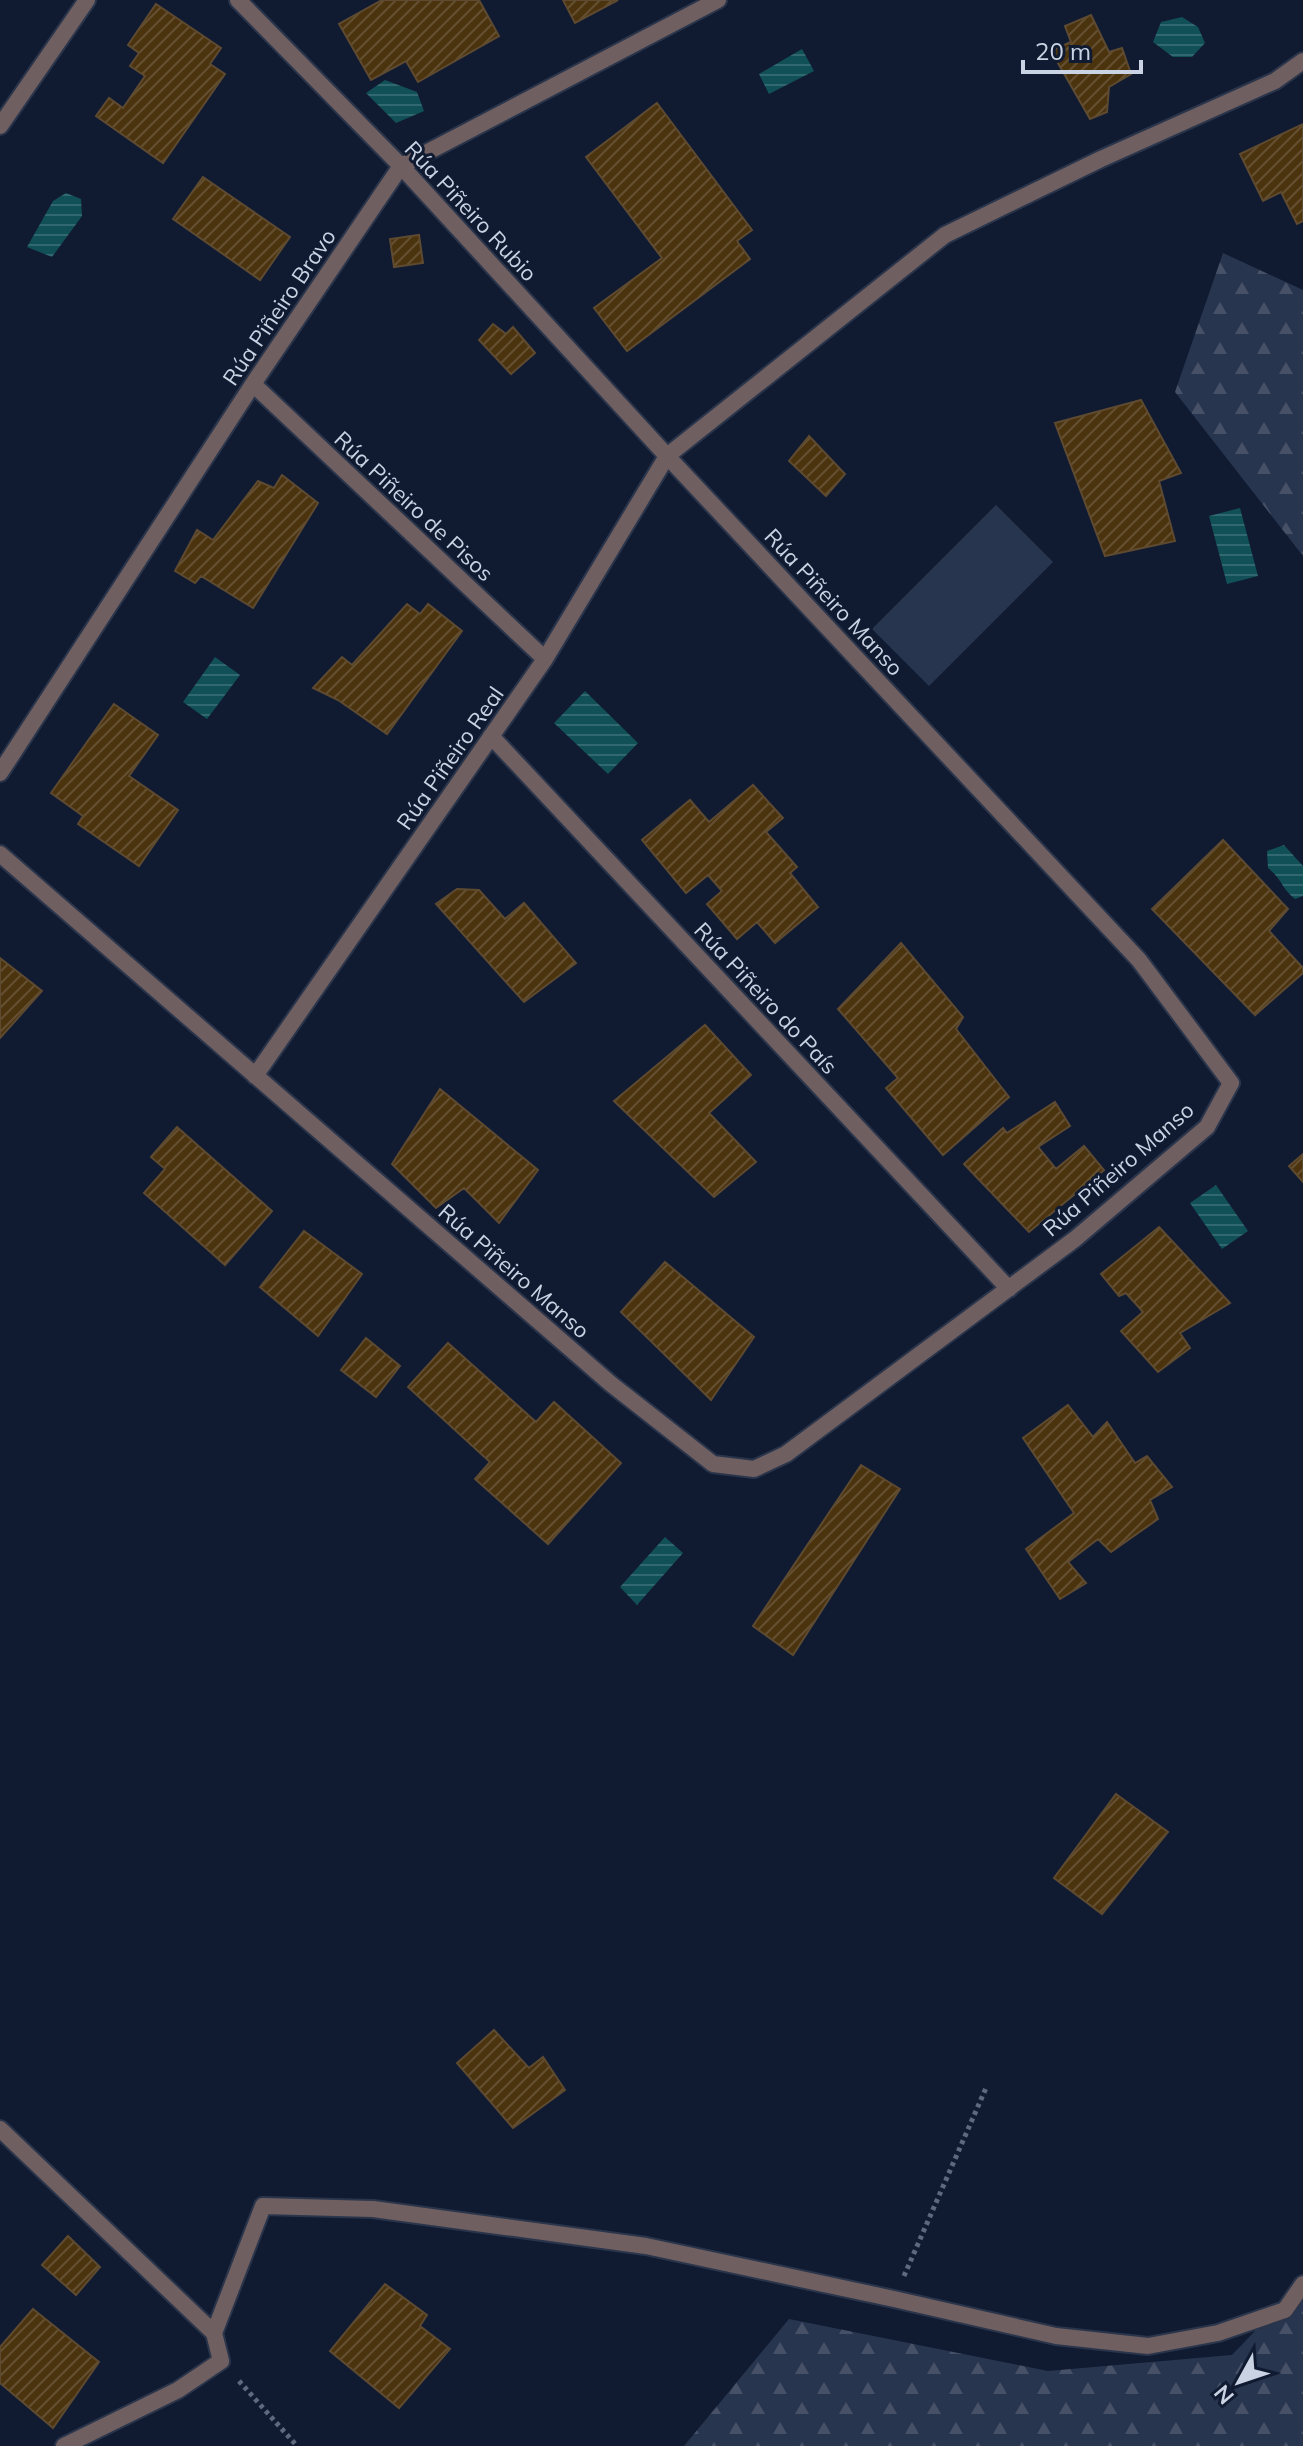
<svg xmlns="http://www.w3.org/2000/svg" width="1303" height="2446" font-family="Mulish,sans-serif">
<defs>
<pattern id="forest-firs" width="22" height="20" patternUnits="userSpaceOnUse" patternTransform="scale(2)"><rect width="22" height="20" fill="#28354f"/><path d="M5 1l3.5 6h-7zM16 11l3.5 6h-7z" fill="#465168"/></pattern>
<pattern id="water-rules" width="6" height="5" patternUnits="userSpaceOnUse" patternTransform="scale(2)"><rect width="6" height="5" fill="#115057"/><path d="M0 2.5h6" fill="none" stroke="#32686f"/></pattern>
<pattern id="building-hatch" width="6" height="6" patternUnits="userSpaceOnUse" patternTransform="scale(2)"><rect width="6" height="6" fill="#4b330e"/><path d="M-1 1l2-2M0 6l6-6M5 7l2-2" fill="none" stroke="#645031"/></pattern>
</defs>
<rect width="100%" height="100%" fill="#101b32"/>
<!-- forest -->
<path fill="url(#forest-firs)" d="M1223,253L1303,290V556L1175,392Z
M1303,2281V2446H684L789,2319L1048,2371L1232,2355Z"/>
<!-- garden -->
<path fill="#28354f" d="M996,505L1053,562L929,686L872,629Z"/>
<!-- water -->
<path fill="url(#water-rules)" d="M1182,17L1198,27L1205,43L1192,57H1173L1153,42L1161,22Z
M802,49L814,71L769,94L759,74Z
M385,80L417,92L424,111L396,123L366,93Z
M66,193L81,199L82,216L52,257L27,247L53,201Z
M1240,508L1258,576L1227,584L1209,516Z
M215,657L240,675L207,719L183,702Z
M585,691L638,743L608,774L554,723Z
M1284,845L1303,866V896L1295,899C1282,889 1282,879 1268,868L1267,851Z
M1216,1185L1248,1231L1222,1249L1190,1203Z
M665,1537L683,1553L637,1605L620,1587Z"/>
<!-- building -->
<path fill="url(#building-hatch)" stroke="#5d4a30" stroke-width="2" d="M382,0H479L499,36L418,82L406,61L371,80L339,24Z
M563,0H618L575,23Z
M156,4L221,48L210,64L225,74L163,163L96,116L109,98L123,108L145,76L130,66L139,53L128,45Z
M1091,15L1109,52L1122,48L1131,74L1109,87L1107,112L1090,119L1051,51L1071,42L1065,26Z
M657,103L752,230L737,241L750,259L627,351L594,308L662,258L586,157Z
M1303,124V221L1297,224L1281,192L1263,201L1240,154Z
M203,177L290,237L260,280L173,219Z
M419,235L423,263L394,267L390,239Z
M493,324L506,334L513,327L535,353L511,374L479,340Z
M1141,400L1181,473L1159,481L1175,541L1105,556L1055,423Z
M809,436L845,474L826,496L789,461Z
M282,475L318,503L253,608L201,576L195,583L175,571L197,530L213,540L258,481L274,488Z
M407,604L420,614L428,604L462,631L387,734L338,700L313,688L342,657L352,665Z
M114,704L158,735L129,776L178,810L139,866L78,824L83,816L51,793Z
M753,785L783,818L766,832L797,867L790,873L818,907L775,943L757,922L737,939L707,904L722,891L708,875L686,893L642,840L690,800L709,822Z
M1223,840L1288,909L1269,931L1303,968V973L1255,1015L1152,909Z
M457,889L479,890L505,919L524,903L576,963L524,1002L436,904Z
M901,943L963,1017L956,1029L1009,1097L943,1155L886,1088L898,1078L838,1009Z
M0,958L42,991L0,1038Z
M705,1025L751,1075L709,1113L756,1162L714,1197L614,1101Z
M440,1089L538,1170L499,1223L464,1188L436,1208L392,1164Z
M1055,1102L1070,1126L1038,1147L1056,1169L1084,1146L1104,1170L1029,1232L964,1164L1003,1128L1007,1133Z
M177,1127L272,1211L225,1265L144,1193L165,1169L151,1157Z
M1303,1154V1182L1289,1166Z
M1159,1227L1230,1303L1180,1333L1190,1348L1158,1372L1121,1331L1143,1312L1126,1293L1119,1296L1101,1274Z
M304,1231L362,1274L318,1336L260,1287Z
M665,1262L754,1337L711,1400L621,1312Z
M366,1338L400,1366L376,1397L341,1370Z
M448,1343L536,1422L554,1402L621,1463L548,1544L475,1479L490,1462L408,1387Z
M1068,1405L1093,1437L1107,1422L1135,1463L1147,1456L1172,1487L1150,1500L1158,1519L1111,1552L1098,1539L1068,1562L1086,1583L1060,1599L1026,1549L1074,1513L1023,1438Z
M861,1465L900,1489L793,1655L753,1626Z
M1116,1794L1168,1832L1102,1914L1054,1878Z
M494,2030L529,2068L543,2057L565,2090L513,2128L457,2063Z
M68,2236L100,2267L76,2295L42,2265Z
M385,2284L427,2315L420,2326L450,2349L399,2408L330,2351Z
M33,2309L99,2362L53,2428L0,2383V2347Z"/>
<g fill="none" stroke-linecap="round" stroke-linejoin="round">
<defs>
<path id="minor" d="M0,126L87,0
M253,384L545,659
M491,736L1009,1289
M0,773L253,384L401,166L718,0
M0,854L611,1384L713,1464L754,1469L786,1454L1075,1239L1207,1127L1231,1083L1139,960L667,456L401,166L238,0
M255,1076L545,659L667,456L945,235L1101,159L1275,81L1303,61
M0,2129L214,2333
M64,2446L178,2390L221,2361L214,2333L263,2206L373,2209L646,2246L894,2299L1056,2336L1148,2346L1218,2333L1285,2310L1303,2284"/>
</defs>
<!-- minor casing -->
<use href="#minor" stroke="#2a354b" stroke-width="20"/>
<!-- path -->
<path stroke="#5f697d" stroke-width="5" stroke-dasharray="4 4" stroke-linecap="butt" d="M904,2276L986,2088
M239,2381L297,2446"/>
<!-- minor -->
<use href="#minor" stroke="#6f5f60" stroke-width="16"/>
</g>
<g text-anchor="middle" stroke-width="6" stroke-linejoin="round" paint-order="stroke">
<!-- street labels -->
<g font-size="22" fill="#cad3e3" stroke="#101b32">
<text transform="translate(471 211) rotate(47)" y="8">Rúa Piñeiro Rubio</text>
<text transform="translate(279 307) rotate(-56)" y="8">Rúa Piñeiro Bravo</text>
<text transform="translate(414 506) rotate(43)" y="8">Rúa Piñeiro de Pisos</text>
<text transform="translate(834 602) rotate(47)" y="8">Rúa Piñeiro Manso</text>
<text transform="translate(450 758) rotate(-55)" y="8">Rúa Piñeiro Real</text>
<text transform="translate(766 998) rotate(47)" y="8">Rúa Piñeiro do País</text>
<text transform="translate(1118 1169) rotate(-41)" y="8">Rúa Piñeiro Manso</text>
<text transform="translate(514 1271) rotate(41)" y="8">Rúa Piñeiro Manso</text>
</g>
</g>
<!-- north arrow -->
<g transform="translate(1239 2382) rotate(230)" stroke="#101b32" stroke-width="6" paint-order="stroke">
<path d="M0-6L14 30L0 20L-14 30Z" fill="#cad3e3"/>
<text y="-12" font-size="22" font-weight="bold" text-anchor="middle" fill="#cad3e3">N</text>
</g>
<!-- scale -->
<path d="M1023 60v12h118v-12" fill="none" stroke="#cad3e3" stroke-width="4"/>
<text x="1035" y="60" font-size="24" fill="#cad3e3" stroke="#101b32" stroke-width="6" paint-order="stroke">20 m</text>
</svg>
